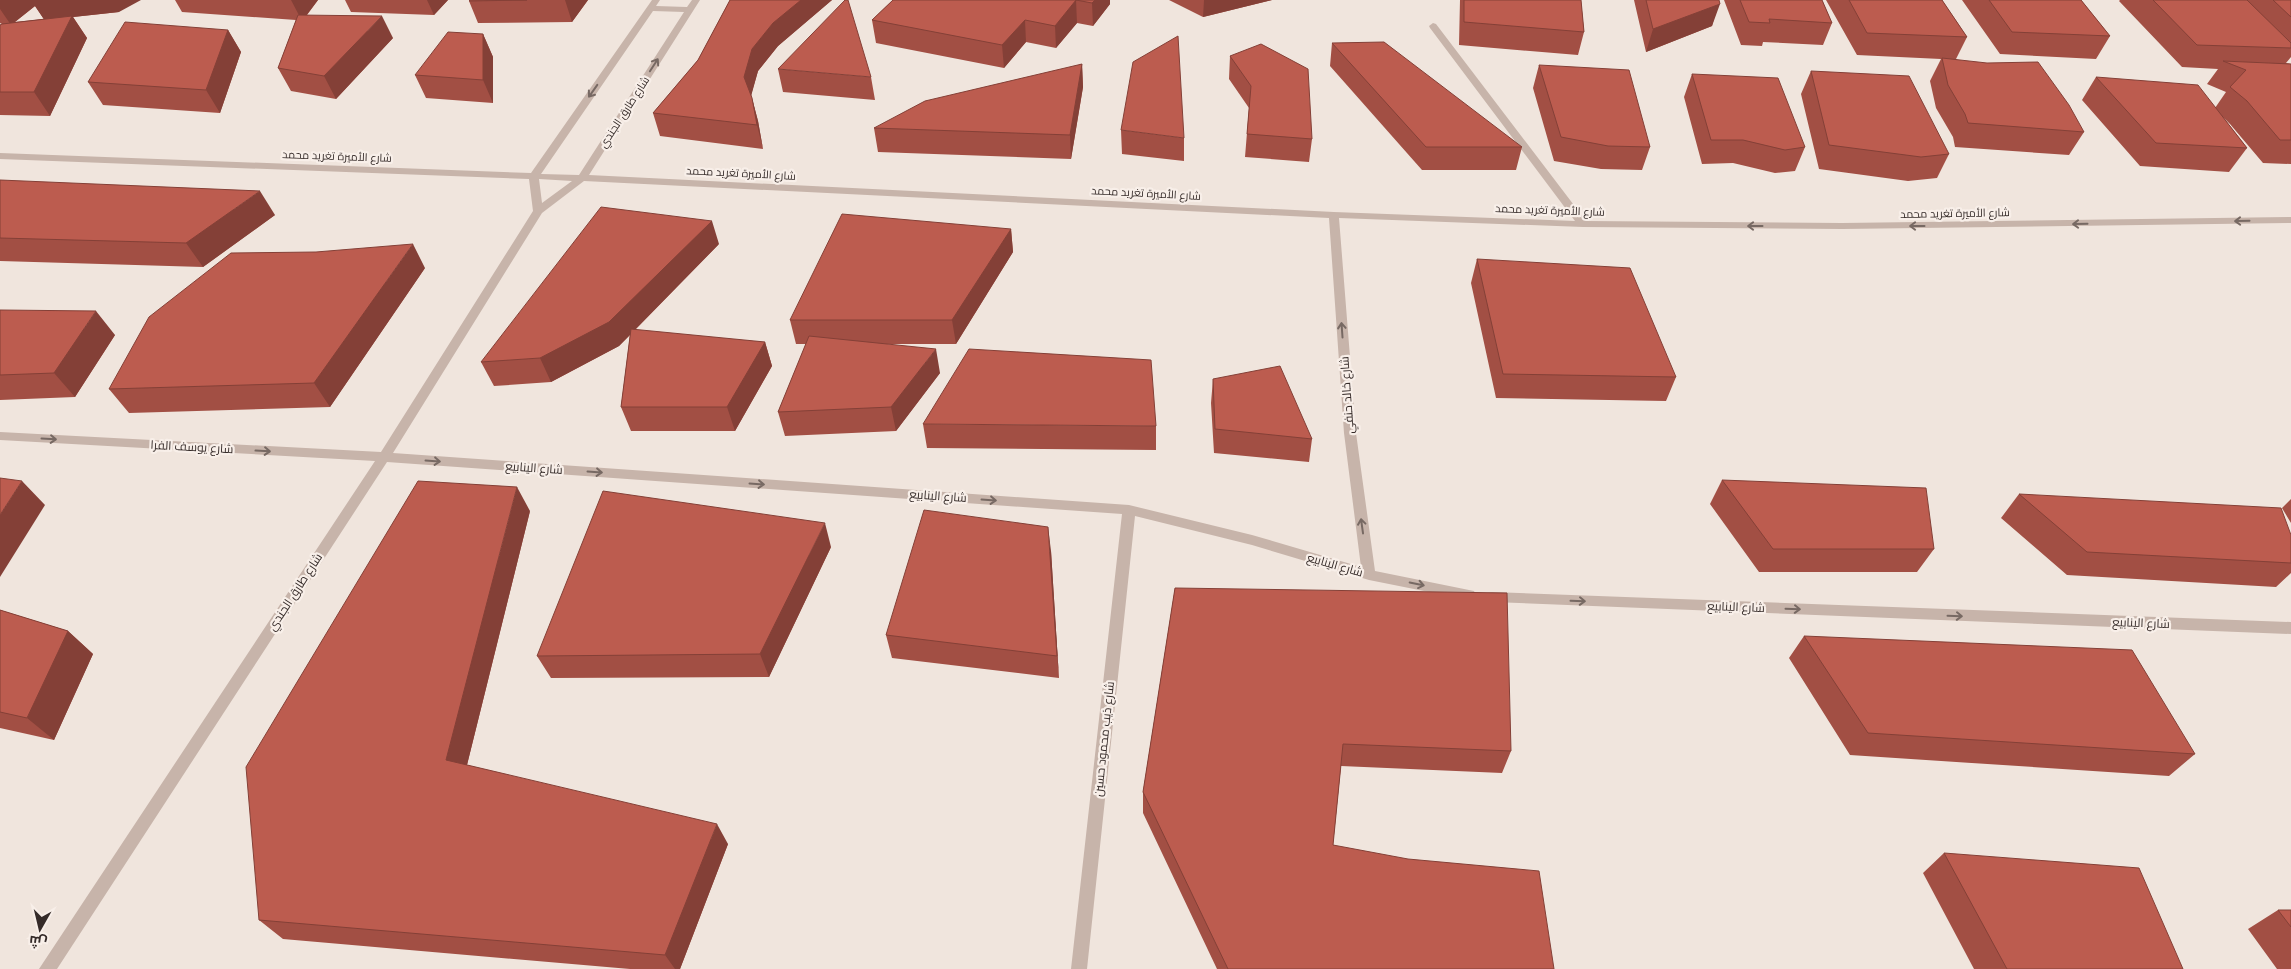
<svg xmlns="http://www.w3.org/2000/svg" width="2291" height="969" font-family="'Golos Text',Cairo,sans-serif">
<rect width="100%" height="100%" fill="#f0e5dd"/>
<g fill="none" stroke-linecap="round" stroke-linejoin="round">
<!-- minor -->
<path fill="#c7b4aa" fill-rule="evenodd" d="M652,0H660L656,6L687,7L692,0H700L589,175L1334,212L1575,221L1430,28L1429,26L1433,23L1436,24L1586,221L1842,223L2291,217V223L1842,229L1583,227L1339,218L1356,433L1375,571L1469,590L1474,591L1476,595L1474,599L1469,600L1369,580L1252,545L1135,516L1087,969H1071L1122,514L387,462L57,969H39L375,461L0,440V432L381,452L533,211L529,179L0,159V153L531,173ZM653,11L684,12L579,175L541,174ZM539,179L572,181L542,203ZM584,181L1329,218L1344,433L1361,567L1252,535L1129,505L393,453L542,213Z
M1492,592L2291,622V634L1492,602L1487,601L1485,597L1487,593Z"/>
</g>
<!-- wall -->
<path fill="#a24f44" fill-rule="evenodd" d="M0,0L119,12L73,17L87,38L50,116L0,115V25L2,24L0,23ZM35,6L44,19L15,22Z
M175,0H318L307,15L393,38L336,99L291,91L278,68L296,20L182,12Z
M345,0H448L434,15L351,12Z
M470,0H588L572,22L478,23L469,1Z
M730,0H832L778,46L758,71L751,95L758,121L763,149L660,136L653,113L698,60Z
M893,0H1110V4L1093,26L1077,23L1056,48L1026,42L1004,68L876,43L872,20Z
M1169,0H1272L1203,17Z
M1460,0H1581L1584,32L1578,55L1459,45Z
M1634,0H1719L1712,26L1646,52Z
M1724,0H1822L1832,23L1823,45L1763,42L1762,46L1741,45Z
M1826,0H1942L1967,37L1956,59L2084,132L2069,155L1955,147L1953,137L1936,108L1930,81L1941,59L1857,55Z
M1962,0H2081L2110,36L2096,59L2000,54Z
M2120,0H2291V57L2286,63L2291,64V164L2263,163L2230,124L2223,117L2247,148L2229,172L2140,166L2082,100L2096,77L2215,108L2226,92L2207,84L2218,69L2182,67L2119,1Z
M228,30L241,52L220,113L103,105L88,82Z
M483,34L493,57V103L426,98L415,75Z
M1332,43L1522,147L1516,170H1422L1330,66Z
M1230,56L1312,139L1309,162L1245,157L1249,108L1229,79Z
M1082,64L1083,87L1071,159L878,152L874,128Z
M1539,65L1650,147L1642,170L1601,169L1554,161L1533,88Z
M778,69L871,77L875,100L783,92Z
M1811,71L1949,154L1937,178L1908,181L1819,169L1801,94Z
M1692,74L1805,147L1795,171L1775,173L1733,163L1702,164L1684,97Z
M1121,130L1184,138V161L1122,154Z
M0,180L275,215L203,267L0,261Z
M1011,229L1013,252L956,344H885L940,373L896,431L785,436L778,412L806,344H796L790,320Z
M719,244L635,330L765,342L772,366L735,431H631L621,407L630,335L619,346L551,382L494,386L481,362Z
M1477,259L1676,377L1666,401L1496,398L1471,283Z
M425,268L330,407L129,413L109,389Z
M0,310L115,335L75,397L0,400Z
M1213,379L1312,439L1309,462L1214,453L1211,403Z
M923,424L1156,426V450L927,448Z
M1722,480L1934,549L1917,572H1759L1710,504Z
M2019,494L2291,535V573L2276,587L2067,575L2001,518Z
M2291,499V523L2282,508Z
M530,511L467,765L728,844L680,969H630L283,939L259,920Z
M831,547L769,677L551,678L537,656Z
M1051,551L1059,678L892,658L886,635Z
M1175,588L1511,751L1502,773L1341,766L1333,845L1554,969H1217L1143,813V792Z
M0,610L68,631L93,654L54,740L0,728Z
M1804,636L2195,754L2169,776L1850,755L1789,658Z
M1944,853L2183,969H1974L1923,873Z
M2278,910H2291V969H2277L2248,929Z"/>
<!-- shaded-wall -->
<path fill="#844037" d="M0,0H141L119,12L73,17L87,38L50,116L34,92L45,21L35,6L11,25L0,9Z
M291,0H318L302,21Z
M427,0H448L434,15Z
M565,0H588L572,22Z
M801,0H832L778,46L758,71L750,100L744,77L752,49L773,23Z
M1076,0L1077,23L1056,48L1055,26Z
M1095,0H1110V4L1093,26L1092,3Z
M1204,0H1272L1203,17Z
M1720,4L1712,26L1646,52L1653,29Z
M382,16L393,38L336,99L324,76Z
M1025,20L1026,42L1004,68L1002,45Z
M228,30L241,52L220,113L206,90Z
M483,34L493,57V103L483,80Z
M1082,64L1083,87L1071,159L1070,135Z
M752,98L758,121L763,149L757,125Z
M260,191L275,215L203,267L186,243Z
M712,221L719,244L619,346L551,382L540,358Z
M1011,229L1013,252L956,344L952,320Z
M413,244L425,268L330,407L314,383Z
M96,311L115,335L75,397L54,373Z
M765,342L772,366L735,431L727,407Z
M936,349L940,373L896,431L891,407Z
M22,481L45,505L0,577V515Z
M517,487L530,511L463,781L446,760Z
M825,523L831,547L769,677L760,654Z
M1048,527L1051,551L1059,678L1057,656Z
M68,631L93,654L54,740L27,718Z
M717,824L728,844L680,969H675L665,955Z"/>
<!-- building -->
<path fill="#bc5c4f" stroke="#844037" d="M470,0H527L469,1Z
M730,0H801L773,23L752,49L744,77L752,98L757,125L653,113L698,60Z
M845,0H848L871,77L778,69Z
M893,0H1095L1092,3L1076,0L1055,26L1025,20L1002,45L872,20Z
M1464,0H1581L1584,32L1464,22Z
M1646,0H1719L1720,4L1653,29Z
M1740,0H1822L1832,23L1769,19L1770,23L1749,22Z
M1849,0H1942L1967,37L1867,33Z
M1989,0H2081L2110,36L2012,32Z
M2153,0H2247L2291,43V48L2197,45Z
M2273,0H2291V17Z
M298,15L382,16L324,76L278,68Z
M72,16L34,92H0V25L2,24Z
M125,22L228,30L206,90L88,82Z
M448,32L483,34V80L415,75Z
M1178,36L1184,138L1121,130L1133,62Z
M1384,42L1522,147H1426L1332,43Z
M1261,44L1308,69L1312,139L1247,134L1251,86L1230,56Z
M1942,58L1987,63L2038,62L2069,105L2084,132L1968,123L1965,114L1948,85Z
M2223,61L2291,64V140H2280L2247,101L2230,87L2246,70Z
M1082,64L1070,135L874,128L925,101Z
M1539,65L1629,70L1650,147L1608,146L1561,137Z
M1811,71L1909,76L1949,154L1921,157L1829,145Z
M1692,74L1778,78L1805,147L1785,150L1743,140H1711Z
M2096,77L2198,85L2247,148L2156,143Z
M0,180L260,191L186,243L0,238Z
M601,207L712,221L609,322L540,358L481,362Z
M842,214L1011,229L952,320H790Z
M413,244L314,383L109,389L149,317L231,253L316,252Z
M1477,259L1630,268L1676,377L1503,374Z
M0,310L96,311L54,373L0,375Z
M631,329L765,342L727,407H621Z
M809,336L936,349L891,407L778,412Z
M969,349L1151,360L1156,426L923,424Z
M1280,366L1312,439L1215,429L1213,379Z
M0,478L22,481L0,515Z
M1722,480L1926,488L1934,549H1773Z
M418,481L517,487L446,760L717,824L665,955L259,920L246,767Z
M603,491L825,523L760,654L537,656Z
M2019,494L2281,508L2291,535V563L2087,552Z
M924,510L1048,527L1057,656L886,635Z
M1175,588L1507,593L1511,751L1343,744L1333,845L1408,859L1539,871L1554,969H1228L1143,792Z
M0,610L68,631L27,718L0,712Z
M1804,636L2132,650L2195,754L1868,733Z
M1944,853L2139,868L2183,969H2007Z
M2278,910H2291V927Z"/>
<!-- one-way arrows -->
<defs><path id="oneway-shaft" d="M-6 0H5M1.5-3L5.5 0L1.5 3" fill="none" stroke-width="1.6" stroke-linecap="round" stroke-linejoin="round" transform="scale(1.25)"/></defs>
<g stroke="#776963">
<use href="#oneway-shaft" transform="translate(654 65) rotate(-57)"/>
<use href="#oneway-shaft" transform="translate(593 91) rotate(125)"/>
<use href="#oneway-shaft" transform="translate(2242 221) rotate(179)"/>
<use href="#oneway-shaft" transform="translate(2080 224) rotate(179)"/>
<use href="#oneway-shaft" transform="translate(1755 226) rotate(-180)"/>
<use href="#oneway-shaft" transform="translate(1917 226) rotate(180)"/>
<use href="#oneway-shaft" transform="translate(1342 330) rotate(-94)"/>
<use href="#oneway-shaft" transform="translate(49 439) rotate(3)"/>
<use href="#oneway-shaft" transform="translate(263 451) rotate(3)"/>
<use href="#oneway-shaft" transform="translate(433 461) rotate(4)"/>
<use href="#oneway-shaft" transform="translate(595 472) rotate(4)"/>
<use href="#oneway-shaft" transform="translate(757 484) rotate(4)"/>
<use href="#oneway-shaft" transform="translate(989 500) rotate(4)"/>
<use href="#oneway-shaft" transform="translate(1362 526) rotate(-98)"/>
<use href="#oneway-shaft" transform="translate(1417 584) rotate(12)"/>
<use href="#oneway-shaft" transform="translate(1578 601) rotate(2)"/>
<use href="#oneway-shaft" transform="translate(1793 609) rotate(2)"/>
<use href="#oneway-shaft" transform="translate(1955 616) rotate(2)"/>
</g>
<g text-anchor="middle" stroke-width="4.5" stroke-linejoin="round" paint-order="stroke">
<!-- far-street labels -->
<g font-size="11" fill="#352b29" stroke="#f8efe9">
<text transform="translate(624 112) rotate(-57)" y="4">شارع طارق الجندي</text>
<text transform="translate(337 156) rotate(2)" y="4">شارع الأميرة تغريد محمد</text>
<text transform="translate(741 173) rotate(3)" y="4">شارع الأميرة تغريد محمد</text>
<text transform="translate(1146 193) rotate(3)" y="4">شارع الأميرة تغريد محمد</text>
<text transform="translate(1550 210) rotate(2)" y="4">شارع الأميرة تغريد محمد</text>
<text transform="translate(1955 213) rotate(-1)" y="4">شارع الأميرة تغريد محمد</text>
</g>
<!-- street labels -->
<g font-size="12" fill="#352b29" stroke="#f8efe9">
<text transform="translate(1347 395) rotate(-94)" y="4">شارع خالد حنفي</text>
<text transform="translate(192 447) rotate(3)" y="4">شارع يوسف الفرا</text>
<text transform="translate(534 468) rotate(4)" y="4">شارع الينابيع</text>
<text transform="translate(938 496) rotate(4)" y="4">شارع الينابيع</text>
<text transform="translate(1335 565) rotate(16)" y="4">شارع الينابيع</text>
<text transform="translate(295 592) rotate(-57)" y="4">شارع طارق الجندي</text>
<text transform="translate(1736 607) rotate(2)" y="4">شارع الينابيع</text>
<text transform="translate(2141 623) rotate(2)" y="4">شارع الينابيع</text>
<text transform="translate(1104 739) rotate(-84)" y="4">شارع ذيب محمود حسين</text>
</g>
</g>
<!-- north arrow -->
<g transform="translate(40 929) rotate(188)" stroke="#f8efe9" stroke-width="4" paint-order="stroke">
<path d="M0-4L9 19L0 12L-9 19Z" fill="#352b29"/>
<text y="-8" font-size="14" font-weight="bold" text-anchor="middle" fill="#352b29">ش</text>
</g>
</svg>
